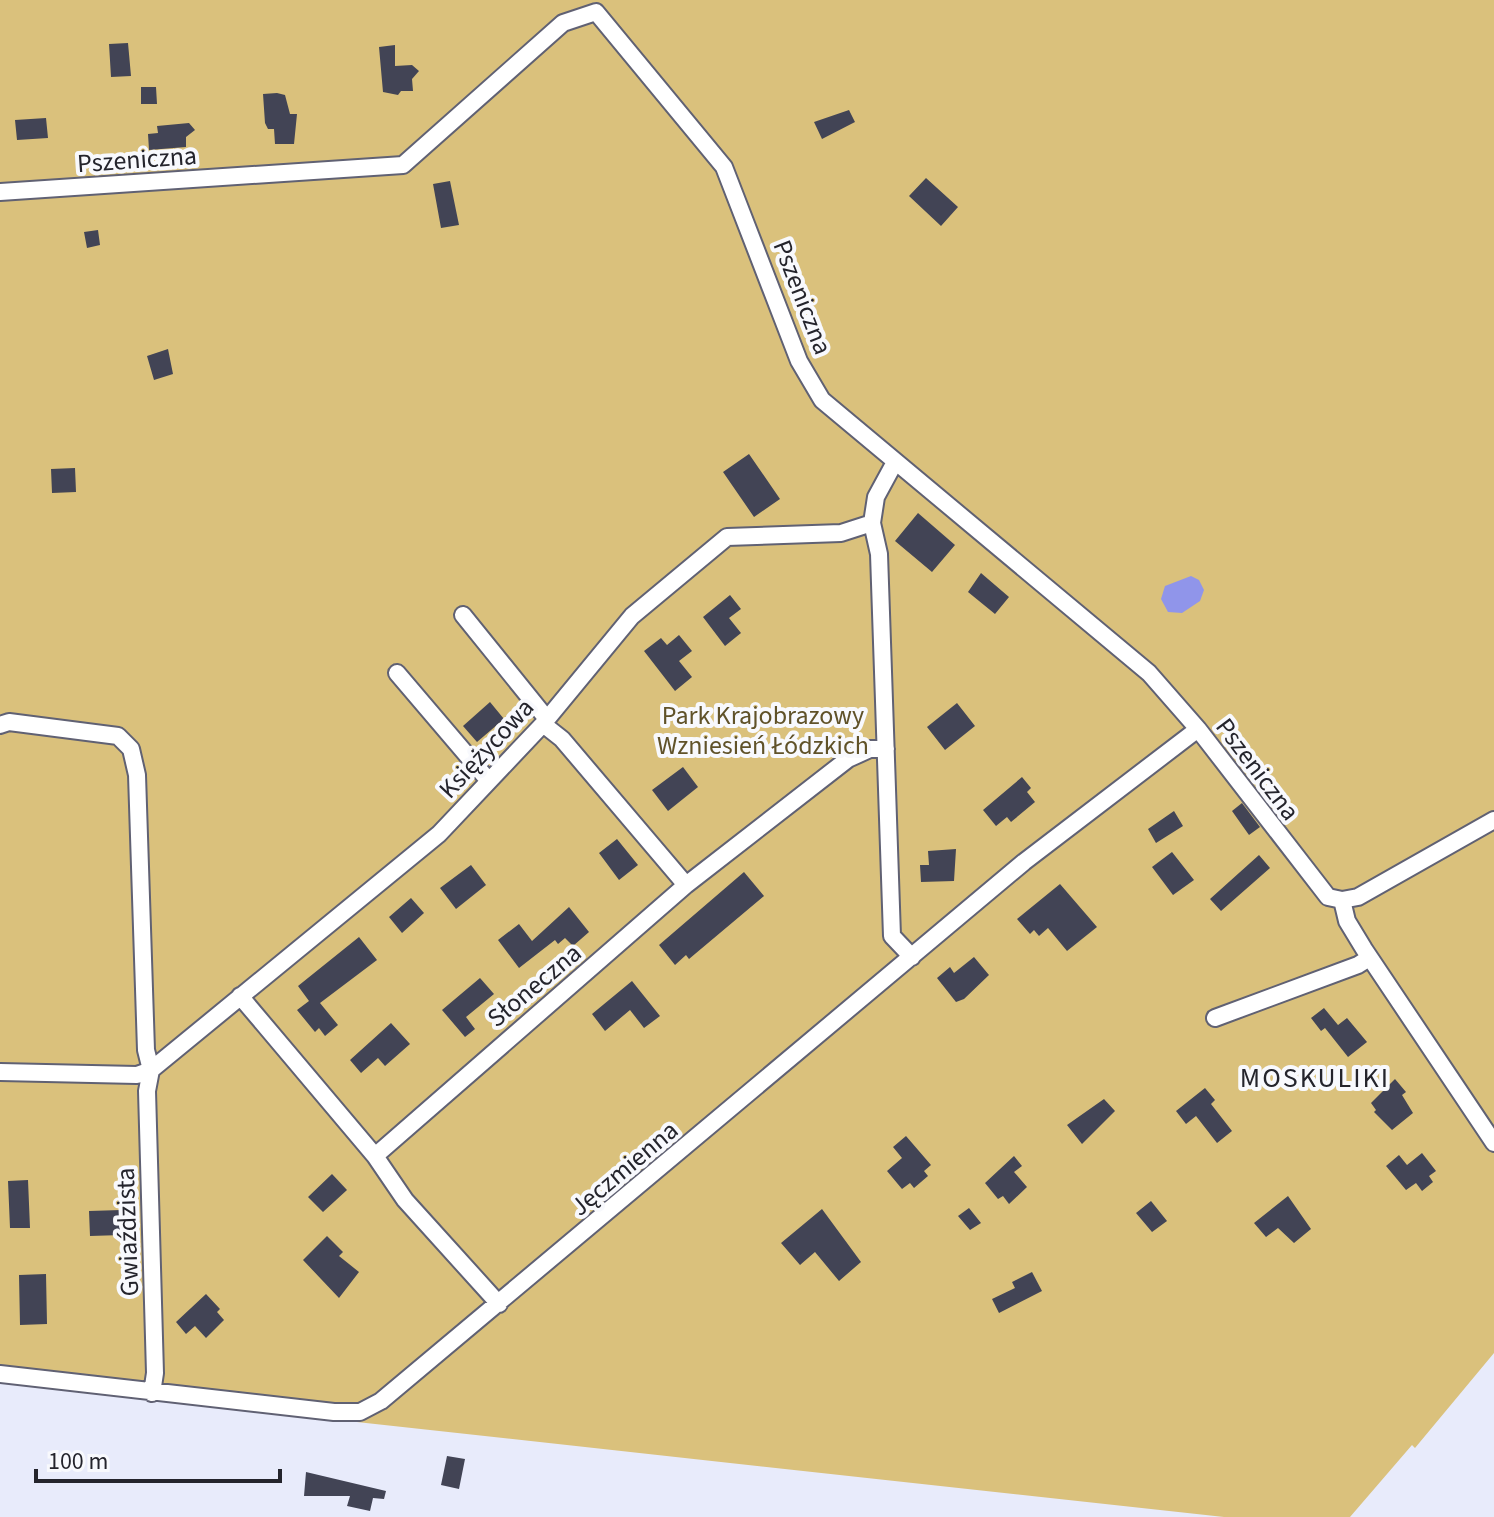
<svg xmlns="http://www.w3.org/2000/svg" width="1494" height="1517" font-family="'Source Sans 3',sans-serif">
<rect width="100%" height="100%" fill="#e8ebfb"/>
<!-- green -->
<path fill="#dac17c" d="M0,0H1494V1353L1415,1448L1412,1445L1350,1517H1224L0,1383Z"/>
<!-- water -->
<path fill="#9095ea" d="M1191,576L1199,580L1204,590L1200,601L1182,613L1168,612L1161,599L1165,586Z"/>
<!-- building -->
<path fill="#424455" d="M128,43L131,76L111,77L109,44Z
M395,45V66L412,65L419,71L412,79L413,91H401L398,95L383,92L379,47Z
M141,87H156L157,104H141Z
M277,93L285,95L290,114H297L294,144H275L274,129H268L265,123L263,94Z
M849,110L855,122L822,139L814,122Z
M46,118L48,138L17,140L15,120Z
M189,123L195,130L186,137V147L149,150L148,134L158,133L157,126Z
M926,178L958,207L941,226L909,196Z
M450,181L459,225L441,228L433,184Z
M98,230L100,245L87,248L84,232Z
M168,349L173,374L154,380L147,356Z
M749,454L780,499L754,517L723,472Z
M75,468L76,492L52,493L51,469Z
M918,513L955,545L932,572L895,541Z
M981,573L1009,597L995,614L968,592Z
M730,595L741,609L729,618L741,633L725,646L703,617Z
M679,635L692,651L679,661L692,677L675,691L644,651L661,638L667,645Z
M490,702L504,719L477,742L463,726Z
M957,703L975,726L945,750L927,727Z
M683,767L698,787L668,811L652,790Z
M1022,777L1031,788L1027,792L1035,802L1011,822L1007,817L996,826L983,810Z
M1242,803L1260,827L1249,835L1232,811Z
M1174,811L1183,826L1156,843L1148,829Z
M617,839L638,865L619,880L599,853Z
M956,849L954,881L921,882L920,865H929L928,851Z
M1172,852L1194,880L1173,895L1152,867Z
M1259,855L1270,868L1221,911L1210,899Z
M471,865L486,885L456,909L440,888Z
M744,872L764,896L689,959L686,955L675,965L659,945Z
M1060,884L1097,927L1067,951L1048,928L1039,936L1034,930L1030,934L1017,919Z
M411,898L424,913L402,933L389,917Z
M569,907L589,932L573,946L565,938L558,944L555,940L519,968L498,940L519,924L532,941Z
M359,937L377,960L320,1003L338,1025L325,1036L319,1028L315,1032L297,1010L309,1001L298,986Z
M974,957L989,975L964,999L956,1002L937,978L950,967L954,973Z
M480,978L494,994L466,1017L475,1029L465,1037L442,1010Z
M632,981L660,1016L644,1028L630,1010L605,1031L592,1014Z
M1324,1008L1338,1025L1347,1018L1367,1042L1348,1057L1325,1028L1321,1031L1311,1018Z
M391,1023L410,1044L385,1066L378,1058L361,1073L350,1060Z
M1395,1079L1406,1092L1402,1095L1413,1113L1392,1130L1374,1112L1376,1110L1371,1103Z
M1205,1088L1215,1100L1211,1104L1232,1131L1217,1143L1196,1116L1186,1124L1176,1111Z
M1104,1099L1115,1111L1082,1144L1067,1125Z
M906,1136L931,1165L924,1171L928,1176L914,1188L910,1183L902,1189L887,1171L902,1158L893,1147Z
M1422,1153L1436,1171L1429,1176L1433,1182L1422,1191L1416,1183L1406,1190L1386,1166L1399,1155L1407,1165Z
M1014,1156L1022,1166L1014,1172L1027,1187L1009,1204L1003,1196L998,1199L985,1183Z
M332,1174L347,1190L323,1212L308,1197Z
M28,1180L30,1228H10L8,1181Z
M1288,1196L1311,1229L1294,1243L1278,1228L1266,1237L1254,1223Z
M1151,1201L1167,1221L1152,1232L1136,1213Z
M969,1208L981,1223L970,1230L958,1216Z
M822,1209L861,1262L839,1281L815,1252L800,1265L781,1243Z
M121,1210L122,1235L90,1236L89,1211Z
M327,1236L343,1252L339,1256L359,1272L339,1298L303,1260Z
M1032,1272L1042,1291L999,1313L992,1299L1015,1288L1012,1282Z
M46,1274L47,1324L20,1325L19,1275Z
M206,1294L220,1309L217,1312L224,1320L206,1338L195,1326L186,1334L176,1322Z
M447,1456L465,1459L459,1489L441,1485Z
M306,1472L386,1491L384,1499L373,1498L370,1511L347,1506L350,1496H304Z"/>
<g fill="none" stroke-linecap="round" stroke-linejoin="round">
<defs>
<path id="minor" d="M0,192L403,165L563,23L596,12L724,167L799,361L822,400L1149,673L1198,729L1328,897L1342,900L1358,897L1494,820
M872,523L879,554L892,936L912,957
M463,615L547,719
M397,673L489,781
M543,724L562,739L686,885
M0,725L9,722L118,736L131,749L137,775L146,1050L151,1070L147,1091L155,1373L152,1393
M1342,900L1347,921L1364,949L1494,1143
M240,996L375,1156L405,1200L499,1304
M1215,1018L1358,965L1369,958
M0,1072L137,1075L151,1070L439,834L543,724L632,616L727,537L841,533L872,523L876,497L895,462
M375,1156L686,885L848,759L870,749H886
M0,1374L334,1412H360L381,1401L1024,862L1198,729"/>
</defs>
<!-- minor casing -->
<use href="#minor" stroke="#606173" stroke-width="20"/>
<!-- minor -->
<use href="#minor" stroke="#fff" stroke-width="16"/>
</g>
<g text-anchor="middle" stroke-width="8" stroke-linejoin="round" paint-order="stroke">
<!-- street labels -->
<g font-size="26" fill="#24242c" stroke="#f8f9fd">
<text transform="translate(137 159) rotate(-4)" y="9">Pszeniczna</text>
<text transform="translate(803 297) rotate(69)" y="9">Pszeniczna</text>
<text transform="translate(486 748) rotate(-47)" y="9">Księżycowa</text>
<text transform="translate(1258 769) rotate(53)" y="9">Pszeniczna</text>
<text transform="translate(534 985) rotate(-40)" y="9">Słoneczna</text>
<text transform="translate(624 1168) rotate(-40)" y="9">Jęczmienna</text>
<text transform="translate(127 1232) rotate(-92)" y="9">Gwiaździsta</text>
</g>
<!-- park labels -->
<g font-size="26" fill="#605229" stroke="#f8f9fd">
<text x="763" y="724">Park Krajobrazowy<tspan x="763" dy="30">Wzniesień Łódzkich</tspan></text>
</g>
<!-- neighbourhood labels -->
<g font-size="28" letter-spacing="2" fill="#24242c" stroke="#f8f9fd">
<text x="1315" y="1087">MOSKULIKI</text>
</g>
</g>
<!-- scale -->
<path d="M36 1469v12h244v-12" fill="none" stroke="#24242c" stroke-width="4"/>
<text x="48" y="1469" font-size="24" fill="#24242c" stroke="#f8f9fd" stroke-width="6" paint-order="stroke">100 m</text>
</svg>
